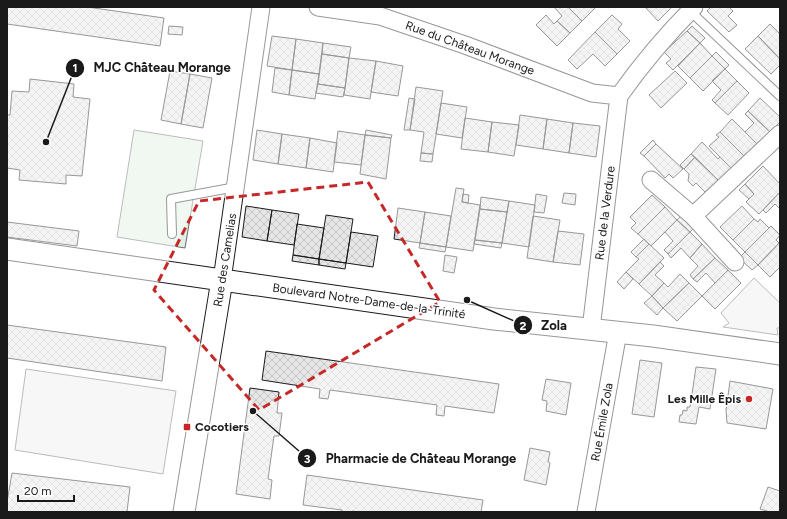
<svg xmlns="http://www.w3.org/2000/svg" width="787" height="519" font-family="Figtree,sans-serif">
<defs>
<pattern id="building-cross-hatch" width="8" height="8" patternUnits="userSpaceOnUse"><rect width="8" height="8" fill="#e6e6e6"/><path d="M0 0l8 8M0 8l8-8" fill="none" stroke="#c5c5c5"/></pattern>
</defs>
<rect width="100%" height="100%" fill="#fff"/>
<!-- pitch -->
<path fill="#e0efe3" stroke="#6a6a6a" d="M134,130L203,141L185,248L117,237Z"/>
<!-- parking -->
<path fill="#ededed" stroke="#6a6a6a" d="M754,278L780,303V328H777L778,335L723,327L729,323L721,313Z
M26,369L176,391L163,474L15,450Z"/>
<!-- building -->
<path fill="url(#building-cross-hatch)" stroke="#1a1a1a" d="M7,7H87L164,18L160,46L7,24Z
M554,7H568L582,21L570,33L557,21L562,16Z
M568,7H595V8L582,21Z
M647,7H672L658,21L646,8Z
M711,7H729L733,11L728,16L737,25L729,32L707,11Z
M546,15L554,24L557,21L570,33L557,46L536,25Z
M612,15L622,24L618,29L630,41L617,54L595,32Z
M770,24L780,34V59L758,36Z
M169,26L183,27L182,35L168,34Z
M692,26L705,38L700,43L687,31Z
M687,31L700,43L673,70L666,63L671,59L664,52Z
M595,32L617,54L605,66L593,54L577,69L568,60Z
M272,36L296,39L292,70L267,66Z
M758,36L780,59V65L771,74L745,49Z
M296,39L323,43L319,74L292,70Z
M323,43L351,47L349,58L322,54Z
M700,43L712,56L690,78L678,66Z
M716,52L729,65L725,69L712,56Z
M322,54L349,58L345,88L318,84Z
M712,56L725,69L703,91L690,78Z
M349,58L376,61L370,99L344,95Z
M376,61L403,66L398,96L371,92Z
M275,68L292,70L289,95L272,92Z
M725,69L737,81L715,103L712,100L721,90L712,81Z
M292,70L319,74L315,99L289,95Z
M170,71L190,74L181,124L161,120Z
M675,71L687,83L661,108L649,95Z
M190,74L212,78L203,128L181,124Z
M30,79L74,84L73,97L90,99L82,176L66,175V184L19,180L20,170L7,168V115H10L12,91L29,92Z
M737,81L749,93L728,115L715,103Z
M318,84L345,88L343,97L316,93Z
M416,87L443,91L433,154L421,153L424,132L410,130Z
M409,98L415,99L410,130H404Z
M760,98L780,117V122L770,132L748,111Z
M441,103L467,107L462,138L436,134Z
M748,111L770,132L758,145L745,132L754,123L745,114Z
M520,115L547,119L543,149L516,145Z
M465,118L492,122L488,152L461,149Z
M547,119L573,123L569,153L543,149Z
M732,119L758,145L746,158L720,132Z
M492,122L519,125L514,156L488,152Z
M573,123L600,126L596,157L569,153Z
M257,130L282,134L278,164L253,160Z
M366,130L392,135L391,138L365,135Z
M338,131L365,135L361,165L334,162Z
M720,132L746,158L733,170L709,146L719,137L716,135Z
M282,134L310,138L306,168L278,164Z
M365,135L391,138L386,179L360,174Z
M310,138L337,143L333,172L306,168Z
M653,140L656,144L644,156L640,153Z
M702,142L718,159L720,157L733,170L721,183L691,154Z
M656,144L683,169L673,178L669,174L665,178L644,156Z
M421,153L433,154L432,162L420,161Z
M691,154L695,157L684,169L680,165Z
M695,157L721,183L708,195L696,183L693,186L688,181L689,174L684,169Z
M763,166L780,184V192L759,214L746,202L754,194L745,184Z
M745,184L754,194L749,199L739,190Z
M456,188L464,189L462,202L480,205L473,251L446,247Z
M780,192V209L775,204L766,213L763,210Z
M564,193L576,194L575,205L562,203Z
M463,194L469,195L468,203L462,202Z
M536,194L547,196L544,213L534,212Z
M652,195L665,207L638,234L631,228L636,223L630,217Z
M481,197L509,201L507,212L480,209Z
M509,201L535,205L529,247L502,243Z
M246,206L272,210L267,241L242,237Z
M742,206L754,219L733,240L720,227Z
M665,207L677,220L651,246L638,234Z
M398,208L425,212L420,243L394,239Z
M480,209L507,212L502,243L475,240Z
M272,210L299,214L294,245L267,241Z
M425,212L451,216L446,247L420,243Z
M326,215L353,219L346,263L319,259Z
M533,216L560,220L553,262L527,258Z
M681,216L694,228L690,232L677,220Z
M754,219L758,222L760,219L769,228L745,252L733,240Z
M677,220L690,232L668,254L664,250L673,241L665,232Z
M7,222L79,231L77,246L7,237Z
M297,224L324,228L319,259L293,255Z
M771,226L780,235L776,240L779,243L758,265L745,252Z
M558,231L584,234L580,265L553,262Z
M351,232L378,236L373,267L346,263Z
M690,232L702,244L690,258L681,248L671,258L668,254Z
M644,239L649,244L636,257L631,252Z
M475,240L502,243L501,248L474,244Z
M780,242V267L770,277L758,265Z
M420,243L446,247L445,252L419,248Z
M649,244L664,258L639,284L626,272L639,259L636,257Z
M702,244L715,258L693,279L690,275L698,266L690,258Z
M745,252L758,265L752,270L739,258Z
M293,255L319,259V265L292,261Z
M445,255L457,257L454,273L443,271Z
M715,258L728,270L715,283L706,273L697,282L693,279Z
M319,259L346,263L345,269L319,265Z
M660,262L664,266L655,275L664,283L652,296L639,284Z
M728,270L741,283L715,309L702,296Z
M626,272L633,279L624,289L617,282Z
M680,274L689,283L663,308L652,296L664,283L668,287Z
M689,283L702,296L677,321L663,308Z
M652,296L663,308L657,315L644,303Z
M7,325L166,347L162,381L7,358Z
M266,351L499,384L494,413L445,406L444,416L436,415L437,405L330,390L328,399L319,398L320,389L262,380Z
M640,360L662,363L654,417L632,414Z
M696,367L716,369L710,409L699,407L696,424L679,422L680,415H682L683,410L687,411V407H690Z
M546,379L571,383L566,415L546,411L547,401L542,400Z
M730,381L773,389L766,429L727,423L726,410Z
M250,388L279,392L277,413H282L279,436H274L268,479L272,480L270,499L236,494Z
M530,448L550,452L548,462L550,463L546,485L524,480Z
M12,473L130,487L127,512H7V502Z
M307,475L483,500L481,512H358L352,511V512H342V510L303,505Z
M768,487L780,491V512H770L760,509Z"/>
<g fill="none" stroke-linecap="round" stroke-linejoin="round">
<defs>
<path id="service" d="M690,11L780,96
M172,234L171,199L236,187"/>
<path id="minor" d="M318,7L380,16L465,45L592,93L619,96
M651,180L693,216L735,262
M693,216L780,134
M222,280L261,7
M591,329L619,96C641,65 667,34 694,7
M586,512L618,332"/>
<path id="tertiary" d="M7,249L494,319L653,336L780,354
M184,512L222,280"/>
</defs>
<!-- service casing -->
<use href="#service" stroke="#1a1a1a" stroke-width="10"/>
<!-- minor casing -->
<use href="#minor" stroke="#1a1a1a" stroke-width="19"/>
<!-- tertiary casing -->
<use href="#tertiary" stroke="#1a1a1a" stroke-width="23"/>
<!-- service -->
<use href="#service" stroke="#fff" stroke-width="8"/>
<!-- minor -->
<use href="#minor" stroke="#fff" stroke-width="17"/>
<!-- tertiary -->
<use href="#tertiary" stroke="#fff" stroke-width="21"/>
</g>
<!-- marked area -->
<path d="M0 0H787V519H0ZM368,182L440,302L259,410L154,290L199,201Z" fill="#fff" fill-opacity=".55" fill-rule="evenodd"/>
<path fill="none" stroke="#c62828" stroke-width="3" stroke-dasharray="8 5" stroke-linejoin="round" d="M368,182L440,302L259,410L154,290L199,201Z"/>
<!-- markers -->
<g fill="#c62828" stroke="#fff" stroke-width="1.5">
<circle cx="749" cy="399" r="4"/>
<rect x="183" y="423" width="8" height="8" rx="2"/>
</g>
<g text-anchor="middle" stroke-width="3" stroke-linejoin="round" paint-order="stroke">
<!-- street labels -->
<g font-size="12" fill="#1a1a1a" stroke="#fff">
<text transform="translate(470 48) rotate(20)" y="4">Rue du Château Morange</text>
<text transform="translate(605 213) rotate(-83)" y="4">Rue de la Verdure</text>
<text transform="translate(225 260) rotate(-81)" y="4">Rue des Camelias</text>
<text transform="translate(369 301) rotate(8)" y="4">Boulevard Notre-Dame-de-la-Trinité</text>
<text transform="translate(602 422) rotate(-80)" y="4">Rue Émile Zola</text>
</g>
<!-- poi labels -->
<g font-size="12" font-weight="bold" fill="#1a1a1a" stroke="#fff" text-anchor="end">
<text x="741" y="403">Les Mille Êpis</text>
<text x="195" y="431" text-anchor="start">Cocotiers</text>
</g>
</g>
<!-- callouts -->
<path fill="none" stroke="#1a1a1a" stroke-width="1.5" d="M46 142L75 68M467 300L523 325M253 411L307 458"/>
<g fill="#1a1a1a" stroke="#fff" stroke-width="1.5">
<circle cx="46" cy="142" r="4"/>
<circle cx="467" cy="300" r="4"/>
<circle cx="253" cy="411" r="4"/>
<circle cx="75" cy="68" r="10"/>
<circle cx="523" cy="325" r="10"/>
<circle cx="307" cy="458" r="10"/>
</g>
<g font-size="12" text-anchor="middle" font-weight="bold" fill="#fff">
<text x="75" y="72">1</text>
<text x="523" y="330">2</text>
<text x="307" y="463">3</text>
</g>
<g font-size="13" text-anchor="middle" font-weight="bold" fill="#1a1a1a" stroke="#fff" stroke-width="3" stroke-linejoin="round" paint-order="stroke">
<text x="162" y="72">MJC Château Morange</text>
<text x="554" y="330">Zola</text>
<text x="421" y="463">Pharmacie de Château Morange</text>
</g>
<!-- border -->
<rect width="787" height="519" fill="none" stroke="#1a1a1a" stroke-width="16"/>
<!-- scale -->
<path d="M18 495v6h56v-6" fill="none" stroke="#1a1a1a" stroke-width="2"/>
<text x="24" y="495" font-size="12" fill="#1a1a1a" stroke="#ffffff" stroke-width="3" paint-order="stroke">20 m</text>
</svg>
